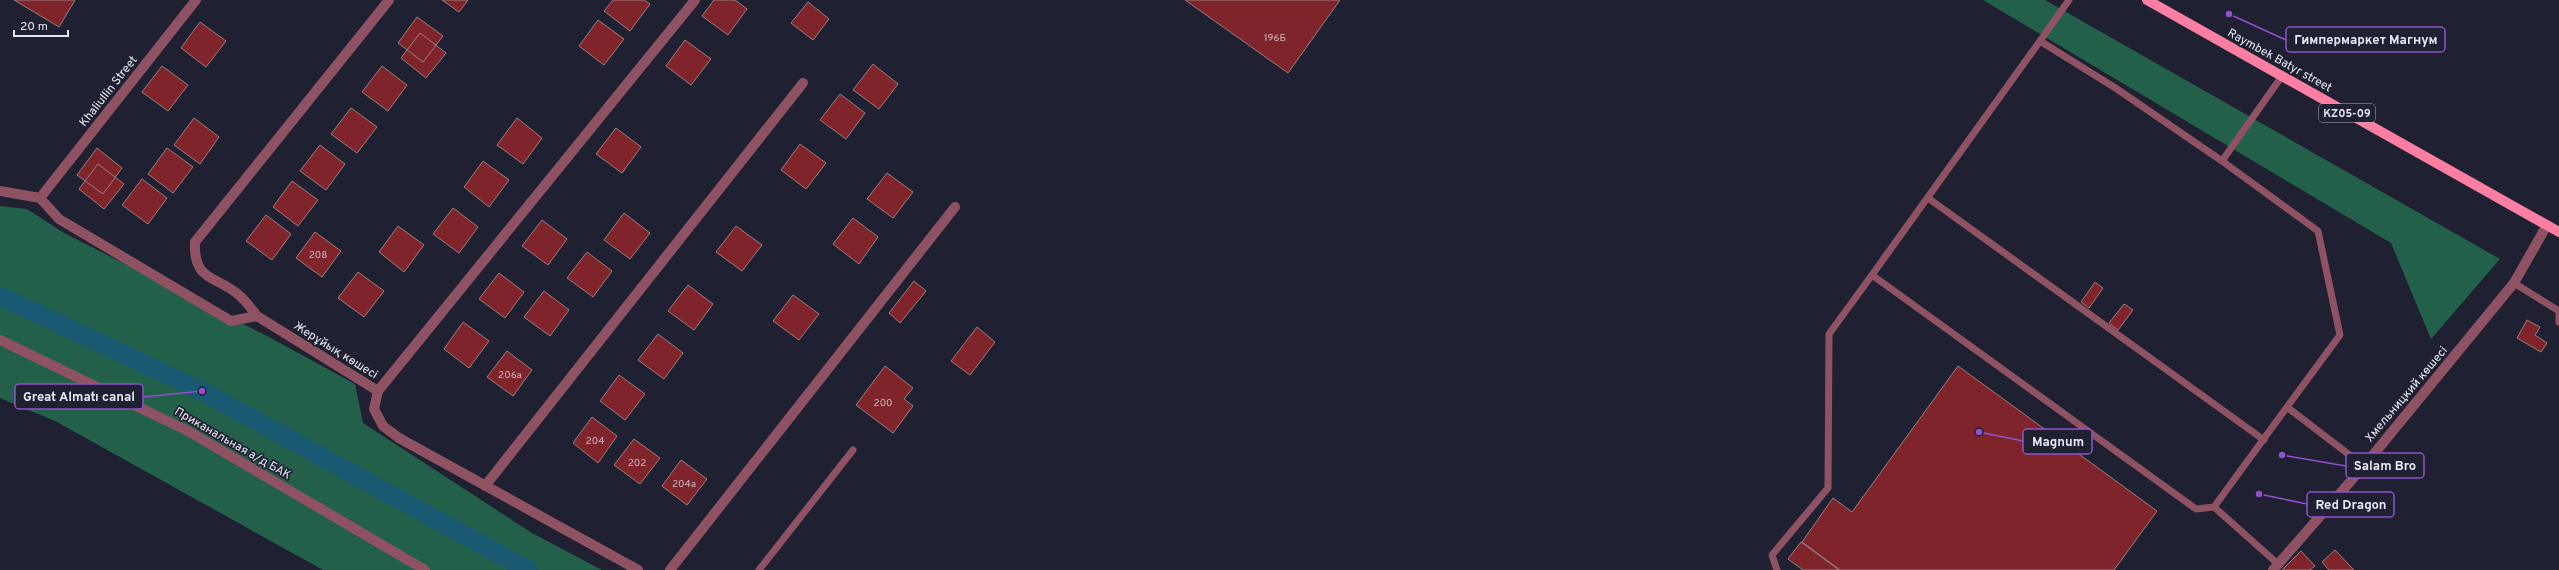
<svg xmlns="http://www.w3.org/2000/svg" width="2559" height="570" font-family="Overpass,sans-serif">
<rect width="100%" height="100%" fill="#1f2032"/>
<!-- forest -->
<path fill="#236049" d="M1983,0H2045L2500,259L2431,339L2391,243Z
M0,206L27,209L64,233L269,337L355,384L363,423L532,533L602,570H323L55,421L0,398Z"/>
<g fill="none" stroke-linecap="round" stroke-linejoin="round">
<!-- canal -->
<path stroke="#195972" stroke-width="19" d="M0,296L202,391L528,570"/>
</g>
<!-- building -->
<path fill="#7f242b" stroke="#9a7f7e" d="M14,0H75L59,27Z
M442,0H468L459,12Z
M613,0H644L650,4L630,31L604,11Z
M714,0H735L747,9L728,35L702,16Z
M1185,0H1340L1288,73Z
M808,2L829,19L813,40L791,23Z
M417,17L443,36L423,62L398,43Z
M598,20L624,39L604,65L579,46Z
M200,22L226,41L206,67L181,48Z
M420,33L446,53L426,78L401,58Z
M685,40L711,59L691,85L666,66Z
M873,64L898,84L879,109L853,90Z
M162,66L188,85L168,111L142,92Z
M382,66L407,85L388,111L362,92Z
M840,94L865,113L846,139L820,120Z
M351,108L377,127L357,153L331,134Z
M194,118L219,137L200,164L174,145Z
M517,118L542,138L523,164L497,145Z
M616,128L641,147L622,173L596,154Z
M800,144L826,163L806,189L781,170Z
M320,145L345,164L326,190L300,171Z
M97,148L122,168L103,194L77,175Z
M167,148L193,167L173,193L148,174Z
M483,161L509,180L489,207L464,187Z
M98,164L124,184L104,209L79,189Z
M887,173L913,192L893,218L867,199Z
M142,179L167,198L148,224L122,205Z
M292,181L318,200L298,226L273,207Z
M453,208L478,227L459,253L433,234Z
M624,213L650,233L630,259L604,240Z
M266,215L291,234L272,260L246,241Z
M853,218L878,237L859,264L833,244Z
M542,220L567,239L548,265L522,246Z
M398,226L424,245L404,272L379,252Z
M736,226L762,245L742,271L716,252Z
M315,232L341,251L322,277L296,258Z
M587,252L612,271L593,297L567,278Z
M358,272L384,291L364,317L338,298Z
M499,273L524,292L505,318L479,299Z
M914,281L926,291L900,323L889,313Z
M2095,282L2103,288L2089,308L2081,302Z
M688,285L713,304L694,330L668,311Z
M544,291L569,310L550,336L524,317Z
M793,295L819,314L799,340L773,321Z
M2124,304L2133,310L2118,330L2109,323Z
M2527,320L2540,327L2535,335L2547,343L2541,352L2517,338Z
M463,322L489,341L469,368L444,349Z
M977,327L995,342L970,375L951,361Z
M658,334L683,353L664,379L638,360Z
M507,351L532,370L513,396L487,377Z
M885,366L913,388L904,399L913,406L893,433L856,405Z
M1958,366L2157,511L2114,570H1840L1802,542L1833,498L1852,512Z
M619,375L645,394L625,420L600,401Z
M592,417L617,436L598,463L573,443Z
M634,439L660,458L640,484L614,465Z
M681,460L707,479L687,505L662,486Z
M1801,542L1839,570H1803L1788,559Z
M2335,550L2354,570H2329L2322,562Z
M2301,551L2315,566L2310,570H2282Z"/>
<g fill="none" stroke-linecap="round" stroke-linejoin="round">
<!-- service -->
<path stroke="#8f5262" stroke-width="7" d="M2040,41L2069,0
M2222,161L2318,231L2340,335L2287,407L2364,466
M1928,198L2264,440
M2514,283L2559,311
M2559,311V322
M2214,507L2287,407
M2278,564L2214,507L2196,509L1872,275L2040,41L2117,89L2222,161L2282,76
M759,570L853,450
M1777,570L1772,555L1828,488L1829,334L1872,275"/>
<!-- minor -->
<path stroke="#8f5262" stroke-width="10" d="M0,191L40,198
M40,198L59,219L231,321L257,316L378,391L374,409L383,426L399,438L638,570
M40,198L196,0
M257,316C252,310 247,302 241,297C218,275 193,283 195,242L389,0
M378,391L695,0
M485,486L803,83
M670,570L955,207"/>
<!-- tertiary -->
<path stroke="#8f5262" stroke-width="10" d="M0,340L188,431L425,570
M2273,570L2364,466L2514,283L2547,225"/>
<!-- primary -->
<path stroke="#fc7fa3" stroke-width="10" d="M2147,0L2559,232"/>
</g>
<g text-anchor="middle" stroke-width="3.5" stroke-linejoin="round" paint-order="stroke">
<!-- number labels -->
<g font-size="10" fill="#ccb6c2">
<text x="1275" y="41">196Б</text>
<text x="318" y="258">208</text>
<text x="510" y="378">206а</text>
<text x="883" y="406">200</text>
<text x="595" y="444">204</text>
<text x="637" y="466">202</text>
<text x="684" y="487">204а</text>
</g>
<!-- shield labels -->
<rect fill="#1f2032" stroke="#aaabba" stroke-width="1" x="2319" y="104" width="56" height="18" rx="3"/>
<g font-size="11" font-weight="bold" fill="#e6e7f4">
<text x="2347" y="117">KZ05-09</text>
</g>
<!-- street labels -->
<g font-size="12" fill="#e6e7f4" stroke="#1f2032">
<text transform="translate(2280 60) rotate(29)" y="4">Raymbek Batyr street</text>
<text transform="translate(108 91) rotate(-52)" y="4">Khaliullin Street</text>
<text transform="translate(336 350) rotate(32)" y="4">Жерұйық көшесі</text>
<text transform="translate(2406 394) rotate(-50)" y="4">Хмельницкий көшесі</text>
<text transform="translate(233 443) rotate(30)" y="4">Приканальная а/д БАК</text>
</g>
</g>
<!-- callouts -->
<path fill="none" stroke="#9051ca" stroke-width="1.5" d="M2229 14L2286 40M202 391L143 397M1979 432L2023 441M2282 455L2346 466M2259 494L2307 504"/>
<g fill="#9051ca" stroke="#1f2032" stroke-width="1.5">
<circle cx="2229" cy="14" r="4"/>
<circle cx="202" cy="391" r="4"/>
<circle cx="1979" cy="432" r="4"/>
<circle cx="2282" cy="455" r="4"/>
<circle cx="2259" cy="494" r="4"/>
</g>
<g fill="#1f2032" stroke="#9051ca" stroke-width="1.5">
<rect x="2286" y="27" width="159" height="25" rx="4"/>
<rect x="15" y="384" width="128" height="25" rx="4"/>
<rect x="2023" y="429" width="69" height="25" rx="4"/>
<rect x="2346" y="453" width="78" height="25" rx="4"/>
<rect x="2307" y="492" width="87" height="25" rx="4"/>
</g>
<g font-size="13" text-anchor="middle" font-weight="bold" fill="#e6e7f4">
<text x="2366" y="44">Гимпермаркет Магнум</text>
<text x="79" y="401">Great Almatı canal</text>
<text x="2058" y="446">Magnum</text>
<text x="2385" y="470">Salam Bro</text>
<text x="2351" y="509">Red Dragon</text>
</g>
<!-- scale -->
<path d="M14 30v6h54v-6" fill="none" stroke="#e6e7f4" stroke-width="2"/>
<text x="20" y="30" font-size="12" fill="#e6e7f4" stroke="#1f2032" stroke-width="3" paint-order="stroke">20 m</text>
</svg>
